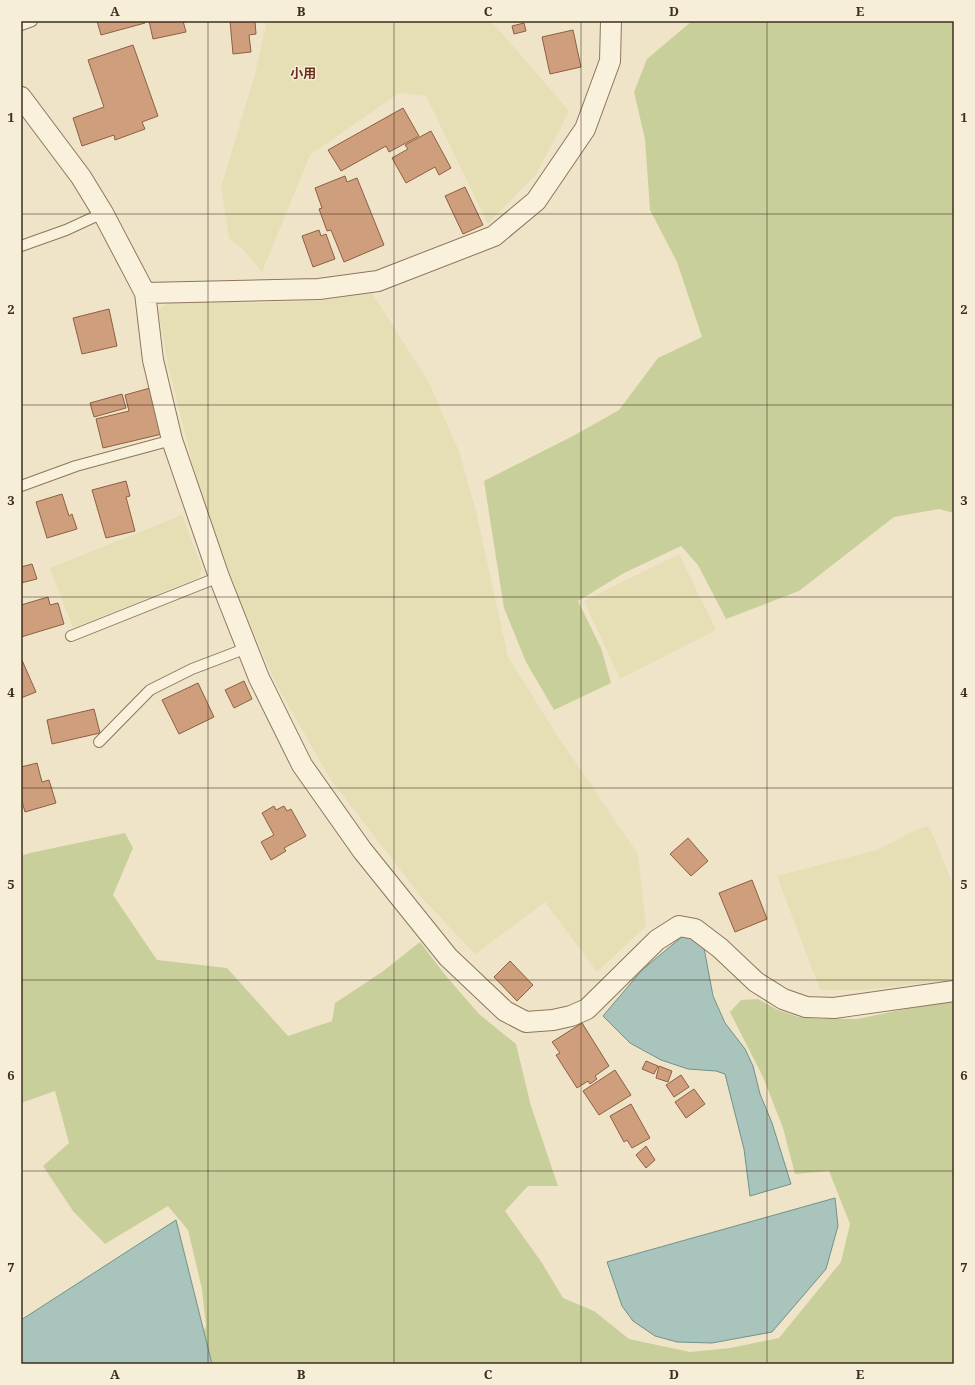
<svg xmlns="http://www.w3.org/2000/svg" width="975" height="1385" font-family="'Noto Serif','Noto Sans JP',serif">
<rect width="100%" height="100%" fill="#f0e4c8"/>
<!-- farmland -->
<path fill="#e6deb5" d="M265,21H491L569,111L537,173L488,224L426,96L399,93L310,155L262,272L243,249L229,238L221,187L255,74L266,26Z
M372,293L428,381L459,451L477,515L508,657L557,735L638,854L646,926L597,972L545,902L475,954L422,898L331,780L275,682L237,593L200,493L169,369L158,310L172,300L251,303L318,301Z
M182,515L202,568L198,578L73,628L50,568Z
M679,554L716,630L620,679L584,601Z
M929,826L954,887V977L943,981L863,990H820L777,876L877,850L918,829Z"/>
<!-- green -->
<path fill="#c9cf9b" d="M692,21H954V513L939,509L894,517L799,591L726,619L698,565L681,546L624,573L578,601L601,648L611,683L554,710L526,662L504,608L484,481L575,435L619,410L658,358L702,337L677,262L650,210L645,139L634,92L647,59Z
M125,833L133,848L113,895L157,960L227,968L288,1036L332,1021L335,1003L382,972L420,942L446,976L479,1014L516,1044L531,1106L558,1186H528L505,1211L542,1263L563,1298L594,1311L629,1339L690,1352L730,1348L779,1338L841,1262L850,1224L829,1171L795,1174L783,1128L763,1077L730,1012L741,1000L758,999L778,1010L799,1017L821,1019H857L954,999V1364H192L194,1352L206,1326L202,1289L188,1230L168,1206L105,1244L73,1211L43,1166L69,1143L55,1091L21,1103V856L30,853Z"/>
<!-- water -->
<path fill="#a9c4bc" stroke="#6f938a" d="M684,935L697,939L704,948L713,996L725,1023L745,1049L753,1066L760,1094L772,1123L791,1184L750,1196L744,1149L725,1074L716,1071L688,1069L661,1060L630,1043L603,1016L642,970Z
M835,1198L838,1226L826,1269L772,1332L712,1343L677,1342L655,1336L633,1321L622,1306L607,1262Z
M176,1220L212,1364H21V1320Z"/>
<!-- building -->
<path fill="#cf9f7d" stroke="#8d5f41" d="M97,21H144L145,23L101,35Z
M149,21H183L186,32L153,39Z
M230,21H255L256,34L249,35L251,52L233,54Z
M524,23L526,31L514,34L512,26Z
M573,30L581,67L550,74L542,37Z
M133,45L158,116L142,122L145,129L115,140L114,135L82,146L73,118L104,107L88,60Z
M403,108L419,136L389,152L386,146L341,171L328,150Z
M431,131L451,168L439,175L435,167L406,183L392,158L408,149L405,145Z
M345,176L347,182L357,178L384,245L344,262L331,230L327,231L319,209L322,208L315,188Z
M465,187L483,225L463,234L445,196Z
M319,230L321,236L326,234L335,259L313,267L302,236Z
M109,309L117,346L82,354L73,318Z
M150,388L162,434L103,448L96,419L129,411L125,395Z
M122,394L126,408L94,417L90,403Z
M126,481L130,496L126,497L135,531L106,538L92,490Z
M62,494L69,516L72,514L77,529L47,538L36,502Z
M32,564L37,579L21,583V567Z
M48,597L50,605L58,603L64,624L21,637V605Z
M21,658L36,692L21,698Z
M244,681L252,699L234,708L225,690Z
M198,683L214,717L179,734L162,700Z
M94,709L100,733L52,744L47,720Z
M37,763L42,782L49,780L56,803L25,812L21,798V767Z
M274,806L276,810L284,806L287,811L291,809L306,836L284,848L286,851L271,860L261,842L274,835L262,813Z
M688,838L708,861L691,876L670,854Z
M752,880L767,919L735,932L719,893Z
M510,961L533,985L517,1001L494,977Z
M582,1023L609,1066L595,1076L597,1079L590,1084L588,1081L577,1088L556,1055L560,1053L552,1042Z
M646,1061L658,1066L654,1074L642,1069Z
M659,1066L672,1071L668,1082L656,1078Z
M615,1070L631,1095L599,1115L583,1091Z
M681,1075L689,1087L674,1097L666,1085Z
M694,1089L705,1104L686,1118L675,1102Z
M631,1104L650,1138L632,1148L627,1140L624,1142L610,1116Z
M646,1146L655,1160L646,1168L636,1155Z"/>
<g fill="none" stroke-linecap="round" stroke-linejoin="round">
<defs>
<path id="service" d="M21,25L32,21
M21,246L66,230L103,213
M21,486L76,466L172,440
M71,636L219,577
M99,742L150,690L192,669L247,648"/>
<path id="minor" d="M21,97L81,177L103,213L145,293L153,360L172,440L219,577L259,678L302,765L362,850L448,957L505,1011L526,1022L553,1020L571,1016L587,1009L657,940L679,926L695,929L720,948L756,982L783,999L806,1007L834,1008L954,991
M145,293L319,289L378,281L494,236L536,201L585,129L610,61L611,21"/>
</defs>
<!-- service casing -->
<use href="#service" stroke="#8d765c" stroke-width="12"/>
<!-- minor casing -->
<use href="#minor" stroke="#8d765c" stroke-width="22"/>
<!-- service -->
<use href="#service" stroke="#faf1dc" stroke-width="10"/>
<!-- minor -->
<use href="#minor" stroke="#faf1dc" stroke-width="20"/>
</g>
<!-- grid -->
<path fill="none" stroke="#3d2e20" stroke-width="1" stroke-opacity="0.55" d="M208,21V1364M394,21V1364M581,21V1364M767,21V1364M21,214H954M21,405H954M21,597H954M21,788H954M21,980H954M21,1171H954"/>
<g text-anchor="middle" stroke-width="3" stroke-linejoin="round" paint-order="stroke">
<!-- quarter labels -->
<g font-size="13" font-weight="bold" fill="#6b2e1e" stroke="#f7eed8">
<text x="303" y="78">小用</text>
</g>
</g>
<!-- border -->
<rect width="975" height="1385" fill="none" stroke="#f7eed8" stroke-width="44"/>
<rect x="22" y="22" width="931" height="1341" fill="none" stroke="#3d2e20" stroke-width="1.5"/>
<g font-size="13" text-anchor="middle" font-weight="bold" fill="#3d2e20">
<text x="115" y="16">A</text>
<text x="301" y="16">B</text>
<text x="488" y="16">C</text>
<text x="674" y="16">D</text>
<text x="860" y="16">E</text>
<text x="11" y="122">1</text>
<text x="964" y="122">1</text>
<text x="11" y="314">2</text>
<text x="964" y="314">2</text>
<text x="11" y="505">3</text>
<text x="964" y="505">3</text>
<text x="11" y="697">4</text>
<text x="964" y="697">4</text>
<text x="11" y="889">5</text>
<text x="964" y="889">5</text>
<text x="11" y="1080">6</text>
<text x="964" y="1080">6</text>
<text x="11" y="1272">7</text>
<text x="964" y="1272">7</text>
<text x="115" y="1379">A</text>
<text x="301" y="1379">B</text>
<text x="488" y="1379">C</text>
<text x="674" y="1379">D</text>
<text x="860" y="1379">E</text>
</g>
</svg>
